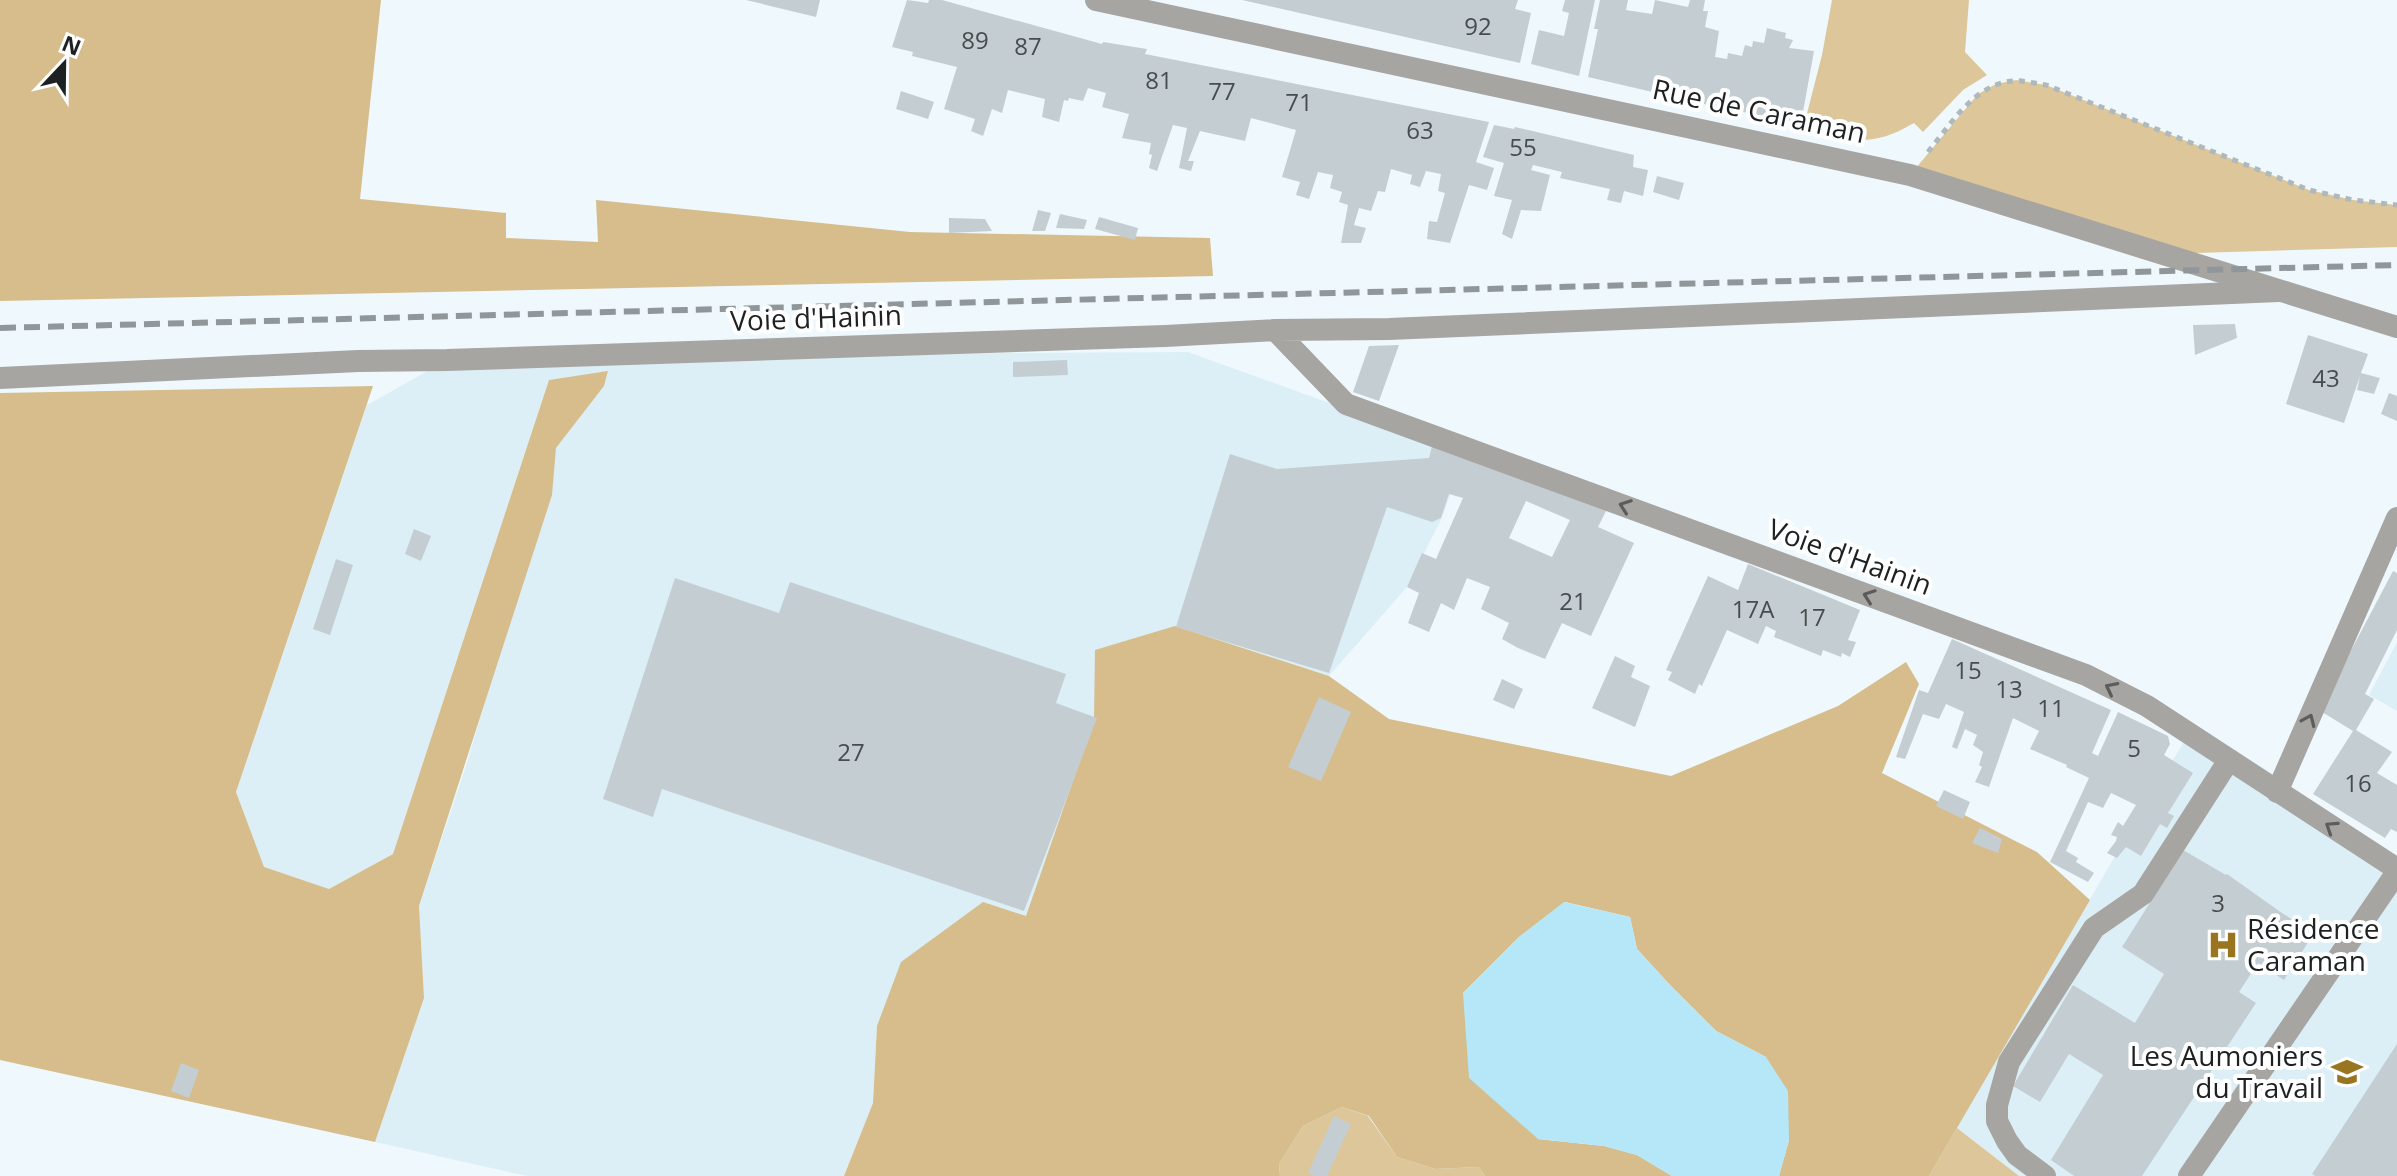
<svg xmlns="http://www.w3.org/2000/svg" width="2397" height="1176" font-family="'Open Sans',sans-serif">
<rect width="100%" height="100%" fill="#eff9fd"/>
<!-- built -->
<path fill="#dceff6" d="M1188,352L1465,452L1442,518L1407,587L1329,676L1175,626L1094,720L1026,917L877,1026L873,1103L844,1176H527L375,1142L424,998L419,906L467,763L553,470L556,448L604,386L608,372L549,380L393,854L329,889L264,868L236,792L367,405L447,360L565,356Z
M2397,642V711L2369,695Z
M2189,734L2397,869V1176H2019L1957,1128L2143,808Z"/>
<!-- green -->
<path fill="#ddc69a" d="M1832,0H1969L1965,52L1987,75L1963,90L1923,132L1914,123C1870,149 1850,140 1803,129L1822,55Z
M2016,80L2046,85L2309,190L2353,200L2397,205V247L2162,254L1910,175L1978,94L1996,84Z
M1342,1107L1368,1116L1397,1157L1435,1169L1479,1167L1485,1176H1280L1279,1164L1303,1126Z
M1957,1128L2019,1176H1929Z"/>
<!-- forest -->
<path fill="#d6bd8b" d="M0,0H381L360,199L506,213V238L598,242L596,200L910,232L1210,238L1213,276L0,301Z
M608,371L604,386L556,448L552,495L419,906L424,998L375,1142L0,1060V393L373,386L236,792L264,867L329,889L393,854L549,380Z
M1175,626L1329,676L1389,719L1671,776L1838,706L1906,662L1919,684L1882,773L2037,852L2090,900L1929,1176H1779L1789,1140L1766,1057L1716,1031L1670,985L1637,949L1630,917L1565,902L1519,937L1463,993L1538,1139L1604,1146L1637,1155L1672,1176H1485L1479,1167L1435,1169L1397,1157L1369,1116L1342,1107L1303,1126L1279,1164L1280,1176H844L873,1103L877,1026L901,962L983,902L1026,916L1094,720L1095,650Z"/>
<!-- water -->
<path fill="#b5e7f9" d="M1564,902L1630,917L1637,949L1670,985L1716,1031L1766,1057L1788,1091L1789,1140L1779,1176H1672L1637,1155L1604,1146L1538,1139L1469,1078L1463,993L1519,937Z"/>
<!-- building -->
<path fill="#c4ced2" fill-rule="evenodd" d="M746,0H820L816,17Z
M907,0L928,3L929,0H942L1102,44L1103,42L1147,49L1145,54L1489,122L1476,162L1494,168L1487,190L1469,185L1450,243L1427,239L1429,221L1437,222L1445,193L1438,191L1441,174L1426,171L1420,187L1410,184L1412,175L1391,169L1385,192L1378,191L1371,211L1359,208L1354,225L1366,228L1361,243H1341L1348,205L1339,202L1342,192L1330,188L1333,175L1318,172L1309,199L1296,195L1300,182L1282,177L1296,130L1251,118L1245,141L1200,131L1188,161H1194L1191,171L1179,168L1187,128L1173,125L1157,171L1149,168L1152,155L1149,154L1151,143L1122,138L1129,114L1102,107L1106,93L1088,88L1083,101L1069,98L1068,101L1064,100L1059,122L1042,117L1045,99L1008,90L1002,113L992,109L983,136L971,131L975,119L944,109L957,67L912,56L913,52L892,47Z
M1242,0H1518L1515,9L1531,13L1520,63Z
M1565,0H1595L1579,76L1531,64L1539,30L1564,36L1569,13L1562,11Z
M1600,0H1628L1626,10L1652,14L1655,0L1688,7L1690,0H1705L1703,11H1708L1705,27L1719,31L1715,57L1727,59L1728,53L1742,56L1745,45L1752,47L1753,41L1764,43L1767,28L1786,33L1785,38L1793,40L1789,48L1814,51L1801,123L1717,107L1588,77L1598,29H1594Z
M901,91L934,102L928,119L896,109Z
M1494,125L1514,129L1515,127L1634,155L1633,167L1648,170L1643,196L1624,191L1621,203L1607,200L1610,189L1560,178L1562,172L1533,165L1531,170L1550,175L1541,211L1521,210L1512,239L1502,234L1512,200L1494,196L1504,163L1483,157Z
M1657,176L1684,183L1679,200L1653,192Z
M1038,210L1051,213L1045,231H1032Z
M1060,214L1087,220L1084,229L1056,228Z
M1099,217L1138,228L1135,240L1095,229Z
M949,218L985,219L992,231L949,233Z
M2235,324L2237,338L2195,355L2193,325Z
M2308,335L2368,354L2361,373L2380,378L2374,394L2357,390L2360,376L2344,423L2286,404Z
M1399,345L1379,401L1353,392L1369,346Z
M1067,360L1068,375L1013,377V362Z
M2389,393L2397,396V421L2381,414Z
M1432,446L1607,509L1598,527L1634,543L1591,636L1562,623L1545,659L1518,648L1502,639L1509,623L1481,609L1490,587L1467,578L1454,610L1441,603L1429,632L1408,623L1419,593L1407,587L1422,553L1436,559L1463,498L1449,494L1441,518L1432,522L1387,507L1329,673L1176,627L1230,454L1277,469L1429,458ZM1526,501L1570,520L1552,557L1509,538Z
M414,529L431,536L421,561L405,554Z
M336,559L353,565L330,635L313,629Z
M1748,564L1860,610L1848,640L1856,642L1850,657L1842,653L1841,657L1823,650L1821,656L1774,637L1776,631L1766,626L1758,644L1727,630L1702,686L1699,684L1695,694L1668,680L1672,672L1666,670L1708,576L1738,590Z
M2393,571L2397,573V630L2365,694L2374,699L2356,730L2392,752L2377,773L2397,785V832L2391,829L2385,838L2313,794L2353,731L2322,712L2336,679Z
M675,578L779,613L790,582L1066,674L1056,703L1097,718L1024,911L662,789L653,817L603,799Z
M1952,639L2111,710L2092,753L2098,756L2118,712L2168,736L2170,744L2164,755L2193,773L2168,813L2174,816L2167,828L2160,824L2141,856L2126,847L2117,858L2107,853L2116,841L2117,837L2111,835L2118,822L2123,826L2136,805L2111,793L2103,808L2088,802L2066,851L2078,858L2076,862L2094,873L2088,882L2050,862L2089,778L2066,767L2067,765L2030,749L2039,731L2013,718L1989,787L1975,782L1982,767L1979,765L1983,752L1973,745L1977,735L1965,729L1957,749L1952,747L1964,712L1946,704L1939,719L1923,714L1905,759L1896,757L1919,690L1928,693Z
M1615,656L1635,666L1631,677L1650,686L1635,727L1592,708Z
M1502,679L1523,689L1514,709L1493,700Z
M1319,697L1351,712L1321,781L1288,767Z
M1944,790L1970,802L1963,819L1936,806Z
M1980,828L2002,839L1998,853L1972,843Z
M2183,850L2226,875L2227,874L2282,913L2314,933L2284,980L2258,963L2239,992L2256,1003L2142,1176H2074L2051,1160L2103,1075L2069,1054L2040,1102L2013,1086L2073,985L2135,1023L2164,974L2122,947Z
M2397,1044V1176H2315L2312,1174Z
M181,1063L199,1070L189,1098L171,1091Z
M1334,1116L1351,1124L1327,1176H1314L1308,1173Z"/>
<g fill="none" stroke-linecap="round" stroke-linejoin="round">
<!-- path -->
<path stroke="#afb8bb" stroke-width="5" stroke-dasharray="6 6" stroke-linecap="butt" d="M1928,152C1951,124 1975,83 2014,81C2024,80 2036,84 2046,85L2309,190L2353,200L2397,205"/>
<!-- service -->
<path stroke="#a6a5a1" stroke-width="22" d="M2045,1176L2017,1155L2007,1141L1997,1121V1105L2009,1062L2094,928L2143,894L2229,760
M2189,1176L2397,872"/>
<!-- minor -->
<path stroke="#a6a5a1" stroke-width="22" d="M1275,330L1346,404L2086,675L2147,706L2397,869
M0,378L358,361L447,360L1165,336L1275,330L1389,329L2279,291
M2277,792L2397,518"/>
<!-- tertiary -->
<path stroke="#a6a5a1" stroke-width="22" d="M1096,0L1910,175L2397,327"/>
<!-- rail -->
<path stroke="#90979a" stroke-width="6" stroke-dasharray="16 8" stroke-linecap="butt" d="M0,328L2397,265"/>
</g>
<!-- one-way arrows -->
<defs><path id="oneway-chevron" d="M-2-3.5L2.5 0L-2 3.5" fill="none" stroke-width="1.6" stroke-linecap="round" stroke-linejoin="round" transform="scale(2)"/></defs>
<g stroke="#5b5c5b">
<use href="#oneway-chevron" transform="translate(1625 506) rotate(-160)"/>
<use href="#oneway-chevron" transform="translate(1869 596) rotate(-160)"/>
<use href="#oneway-chevron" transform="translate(2111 688) rotate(-153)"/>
<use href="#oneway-chevron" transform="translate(2309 720) rotate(-66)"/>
<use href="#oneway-chevron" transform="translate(2331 827) rotate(-147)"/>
</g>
<!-- icons -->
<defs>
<symbol id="hospital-bare" viewBox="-9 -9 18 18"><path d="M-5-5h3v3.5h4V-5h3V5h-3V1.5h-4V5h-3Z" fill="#99751f" stroke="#fff" stroke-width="2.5" paint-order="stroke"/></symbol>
<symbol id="school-bare" viewBox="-9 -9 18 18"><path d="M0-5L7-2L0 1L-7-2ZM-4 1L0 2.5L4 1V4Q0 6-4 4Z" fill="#99751f" stroke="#fff" stroke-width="2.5" paint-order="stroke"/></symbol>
</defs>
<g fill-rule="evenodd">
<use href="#hospital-bare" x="2201" y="923" width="44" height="44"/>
<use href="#school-bare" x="2325" y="1050" width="44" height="44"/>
</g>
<g text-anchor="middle" stroke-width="8" stroke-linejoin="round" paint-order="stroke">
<!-- number labels -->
<g font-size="24" fill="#474c4e">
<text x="1478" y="35">92</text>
<text x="975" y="49">89</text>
<text x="1028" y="55">87</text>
<text x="1159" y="89">81</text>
<text x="1222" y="100">77</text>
<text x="1299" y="111">71</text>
<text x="1420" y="139">63</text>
<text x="1523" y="156">55</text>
<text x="2326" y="387">43</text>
<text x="1573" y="610">21</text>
<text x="1753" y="618">17A</text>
<text x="1812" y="626">17</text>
<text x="1968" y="679">15</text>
<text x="2009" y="698">13</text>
<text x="2051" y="717">11</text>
<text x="2134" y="757">5</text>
<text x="851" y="761">27</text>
<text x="2358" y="792">16</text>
<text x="2218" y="912">3</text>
</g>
<!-- street labels -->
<g font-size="28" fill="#1d2122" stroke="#fff">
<text transform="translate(1759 111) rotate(12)" y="10">Rue de Caraman</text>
<text transform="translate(816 318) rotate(-2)" y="10">Voie d'Hainin</text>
<text transform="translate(1850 557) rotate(20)" y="10">Voie d'Hainin</text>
</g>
<!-- poi labels -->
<g font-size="28" fill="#1d2122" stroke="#fff" text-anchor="start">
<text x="2247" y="939">Résidence<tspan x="2247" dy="32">Caraman</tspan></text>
<text x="2323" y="1066" text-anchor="end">Les Aumoniers<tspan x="2323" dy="32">du Travail</tspan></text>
</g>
</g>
<!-- north arrow -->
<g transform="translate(64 64) rotate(22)" stroke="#ffffff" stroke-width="6" paint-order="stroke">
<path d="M0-6L14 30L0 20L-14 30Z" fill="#1d2122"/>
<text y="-12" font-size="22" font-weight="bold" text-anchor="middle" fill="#1d2122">N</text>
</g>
</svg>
